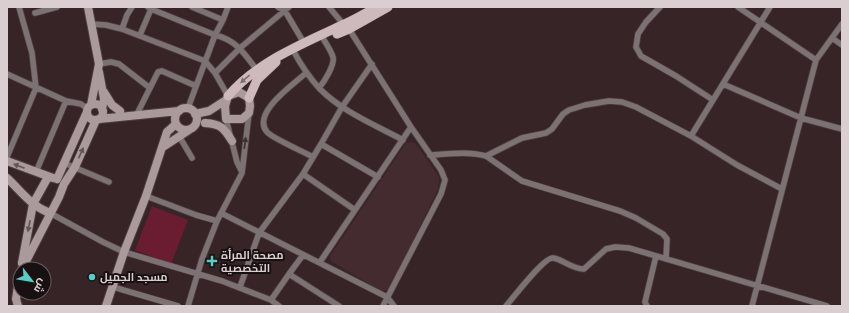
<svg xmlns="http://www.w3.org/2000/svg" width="849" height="313" font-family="'Open Sans',Cairo,sans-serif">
<rect width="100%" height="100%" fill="#362427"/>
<!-- built -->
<path fill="#442b2f" d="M410,142L414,143L417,145L439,177L438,189L389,290L381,291L331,261L330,256L406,143Z"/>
<!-- green -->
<path fill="#6a1c31" d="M152,206L188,220L171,264L135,250Z"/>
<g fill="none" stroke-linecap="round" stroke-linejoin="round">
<defs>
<path id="street" d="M148,7L151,9L215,35C236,40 244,53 256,69
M192,7L223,20
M278,7L285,11L304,43
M329,7L344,25
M660,7L646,22L638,34L636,47L641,56L676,76L713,100
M738,7L816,60
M35,13L57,7
M91,24L106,25L122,29L205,61L215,73L240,48L289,7
M122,29L127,15L132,7
M349,29L411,127L441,170L445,180L441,194L383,306
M140,35L151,9
M832,38L842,45
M294,52C301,65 309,77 319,88C341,111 375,125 403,140
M99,64L111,62L119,64L150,88
M215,73L228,96
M306,73C294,84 251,113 267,132C272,138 304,152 313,157
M7,74L66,101L81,104L88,109
M723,84L801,118L842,129
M319,88C324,82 335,65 333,57C331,51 327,45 324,40
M188,108L215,35L223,20L228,7
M137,114L158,72L162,71L196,86
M226,119L237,162L242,172
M179,136L192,158
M691,136L770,7
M321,144L342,107L372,64
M430,155C449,154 468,151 486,156L522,181L620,211L636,218L663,234L667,239L666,259
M486,156L522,138L546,133L552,129L563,114L569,110L585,105L609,101L622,102L636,107L691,136L737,165L782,189
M7,157L36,88L32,53L19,7
M64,163L109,182
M36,172L66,101
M303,174L355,210
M146,196L196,215L217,221
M50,213L103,242L124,252L222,281L271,300L279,306
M221,213L387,297L394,306
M320,262L411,127
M289,274L303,255
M113,287L178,306
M240,287L259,233L303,174L321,144L378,177
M271,300L289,274L339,306
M188,306L202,259L217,221L242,173L249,113
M506,306C513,298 544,257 553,258C562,259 572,269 584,269L606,249L615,247L629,248L827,306
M647,306L645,302L656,256
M752,306L816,60L842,24"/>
<path id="secondary" d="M88,7L99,64L91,105
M99,72L104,99L102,109
M104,92L112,105L120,111
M239,92L249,98L250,106L249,113L242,119H226L225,106L228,96Z
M87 112a8 8 0 1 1 16 0a8 8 0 1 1-16 0Z
M175 119a11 11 0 1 1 22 0a11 11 0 1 1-22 0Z
M195,114L209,111L226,100
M99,119L179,111
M205,123C221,124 224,128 232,141
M163,147L189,130
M7,161L53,178
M7,178C22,192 31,206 50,213
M57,179L87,112
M22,263L33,204L48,177
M22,269L59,197L64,184L75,167L96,120
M18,306L16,299L20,273
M106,306L124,252L146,196L167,132L176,124"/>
<path id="primary" d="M337,34L349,29L388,7
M228,96C258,61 301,45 342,25C354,20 365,13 377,7
M249,98L257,80L276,62"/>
</defs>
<!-- street casing -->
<use href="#street" stroke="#503f42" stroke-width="7"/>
<!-- secondary casing -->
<use href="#secondary" stroke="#503f42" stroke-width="10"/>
<!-- primary casing -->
<use href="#primary" stroke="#503f42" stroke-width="10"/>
<!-- street -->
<use href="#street" stroke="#7c7273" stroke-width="5.5"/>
<!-- secondary -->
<use href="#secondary" stroke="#aa9a9c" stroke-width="8"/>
<!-- primary -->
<use href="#primary" stroke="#cebabc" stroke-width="9"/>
</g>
<!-- one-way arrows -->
<defs><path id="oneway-solid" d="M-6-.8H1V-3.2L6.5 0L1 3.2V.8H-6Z"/></defs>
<use fill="#7c6e6f" href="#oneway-solid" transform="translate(245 79) rotate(140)"/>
<use fill="#3b3233" href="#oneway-solid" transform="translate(245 143) rotate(-83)"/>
<g fill="#615556">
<use href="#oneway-solid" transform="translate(81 153) rotate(-65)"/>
<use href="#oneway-solid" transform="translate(19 166) rotate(-159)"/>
<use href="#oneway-solid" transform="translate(29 226) rotate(101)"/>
</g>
<!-- markers -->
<g fill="#55cec5" stroke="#181011" stroke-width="1.5">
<path d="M210 255h4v4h4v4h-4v4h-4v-4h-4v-4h4z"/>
<circle cx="92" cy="277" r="4"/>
</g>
<g text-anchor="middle" stroke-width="4" stroke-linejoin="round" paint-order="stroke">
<!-- poi labels -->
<g font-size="11" font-weight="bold" fill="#dbced0" stroke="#181011" text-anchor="start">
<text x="221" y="259">مصحة المرأة<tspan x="221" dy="13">التخصصية</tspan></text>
<text x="100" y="281">مسجد الجميل</text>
</g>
</g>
<!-- border -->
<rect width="849" height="313" fill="none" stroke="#dbced0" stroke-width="16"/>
<!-- north arrow -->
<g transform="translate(32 281) rotate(121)"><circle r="19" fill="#181011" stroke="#665c5d"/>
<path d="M0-3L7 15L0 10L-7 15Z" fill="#55cec5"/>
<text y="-6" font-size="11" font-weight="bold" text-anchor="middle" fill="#dbced0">ش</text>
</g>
</svg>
